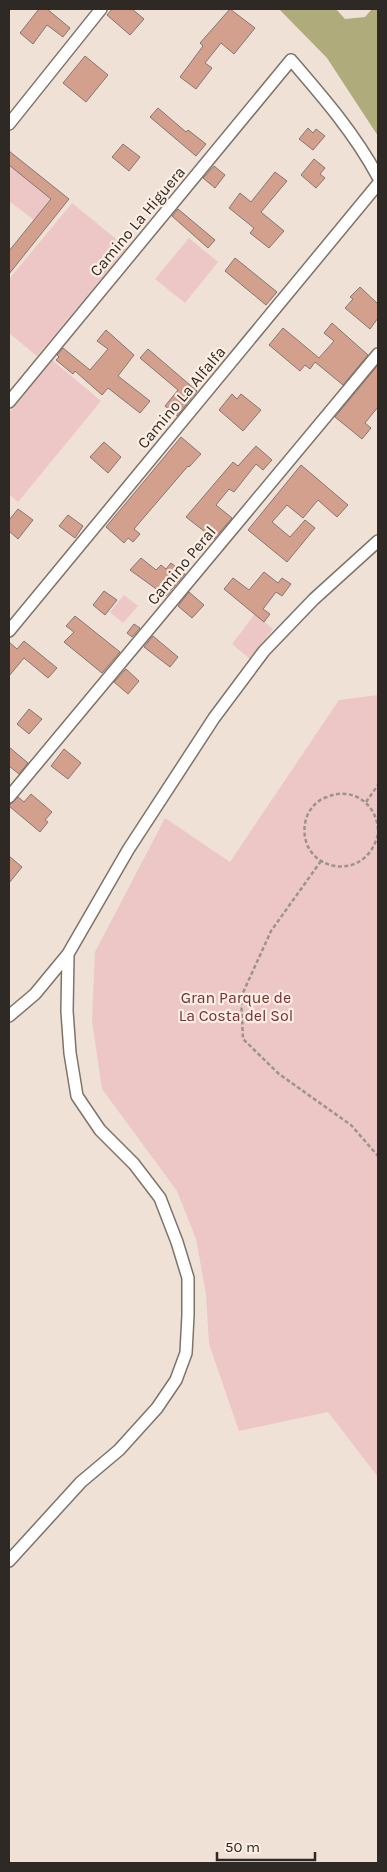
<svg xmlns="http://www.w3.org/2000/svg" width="387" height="1872" font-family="Karla,sans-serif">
<rect width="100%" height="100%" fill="#efe1d6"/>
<!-- green -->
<path fill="#edc7c6" d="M9,165L51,199L34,220L9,201Z
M72,203L127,248L37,356L9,333V279Z
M189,238L218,262L185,303L155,279Z
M52,360L101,401L18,502L9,494V413Z
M124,595L138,606L123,623L110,612Z
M255,614L273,629L250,659L232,644Z
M378,695V1477L328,1412L239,1431L209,1344L206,1294L196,1239L177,1191L102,1089L92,1021L95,952L165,818L230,862L339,700Z"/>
<!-- water -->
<path fill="#b0ab7a" d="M279,9H336L345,19L365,17L372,9H377L378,136L327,58Z"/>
<!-- building -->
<path fill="#d4a08e" stroke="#867671" d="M39,9H47L70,28L63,37L47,25L33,44L20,33Z
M112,9H132L144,19L130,35L107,15Z
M230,9L255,28L234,54L221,43L205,63L212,68L196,89L180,77L203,46L200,43Z
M85,56L108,75L86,102L63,83Z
M158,108L186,132L188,130L206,144L196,156L150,117Z
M308,128L313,133L316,129L325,136L313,150L299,139Z
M123,144L140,157L129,171L112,157Z
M9,151L69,199L9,274V251L51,199L9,165Z
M314,159L325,168L320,174L325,178L316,188L301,175Z
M214,166L225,175L215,188L203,178Z
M275,172L287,181L261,212L284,231L269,248L250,233L254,228L229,208L240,193L251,202Z
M178,209L215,240L208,248L172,216Z
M235,258L277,292L266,305L225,271Z
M360,287L378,304V318L370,329L345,308L353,299L350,297Z
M332,323L368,355L343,385L315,362L310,369L305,365L300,371L269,345L283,328L319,358L334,341L324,333Z
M106,330L134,355L118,376L150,401L140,413L108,388L102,395L75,371L73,374L56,360L59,357L57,355L63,348L90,370L108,349L97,341Z
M148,349L197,391L177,416L165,406L178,390L140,358Z
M378,365V407L365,423L371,428L362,439L335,417Z
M232,394L237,399L241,394L261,410L243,431L219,410Z
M181,437L201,454L189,467L188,466L134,529L140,534L133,542L128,538L124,543L106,527Z
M104,442L121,457L108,473L90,457Z
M256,446L272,460L263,470L256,464L234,492L229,489L216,505L232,518L214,539L186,517L233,462L238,466Z
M301,465L348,505L337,517L318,500L303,518L287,505L272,522L290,537L305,520L315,528L287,562L248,530Z
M18,509L33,520L18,539L9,531V520Z
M68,515L83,526L75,538L59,526Z
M141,558L156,570L161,565L166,569L171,563L185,574L166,596L130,570Z
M264,572L278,583L282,578L291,584L282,596L276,592L263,609L270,614L264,622L224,589L233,578L249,590Z
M104,591L117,600L105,615L93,605Z
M189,592L204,605L192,618L178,606Z
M75,616L120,652L102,673L64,642L74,632L66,626Z
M134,624L140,628L132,637L127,633Z
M153,636L178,657L170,667L144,647Z
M24,641L57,668L48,678L24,658L9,676V642L17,649Z
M126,669L139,681L128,694L114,682Z
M29,709L42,719L29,734L17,724Z
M9,747L28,763L19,774L9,766Z
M64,749L81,763L68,779L51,766Z
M31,794L52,812L45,820L48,822L40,832L9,806L18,797L24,802Z
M9,856L22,867L9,883Z"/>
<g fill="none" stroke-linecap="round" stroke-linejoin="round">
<defs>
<path id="minor" d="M9,124L101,9
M9,402L291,60C323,97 355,134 378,177
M9,631L378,184
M9,797L378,354
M9,1016L35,994L68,954
M9,1561L81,1482L119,1450L157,1408L176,1380L186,1353L188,1315V1278L177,1242L160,1198L134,1164L100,1130L77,1096L70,1053L67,1011L68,954L128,850L214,718L264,651L314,599L378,541"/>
</defs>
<!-- minor casing -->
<use href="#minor" stroke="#7f7369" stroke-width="14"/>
<!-- path -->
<path stroke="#9d938b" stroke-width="2.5" stroke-dasharray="4 2.5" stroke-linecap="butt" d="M366,802L378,785
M378,830C377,804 352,786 327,797C317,800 309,809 306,819C293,869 365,888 378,834
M321,861L271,931L241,997L243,1039L279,1074L351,1125L378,1156"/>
<!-- minor -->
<use href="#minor" stroke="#fff" stroke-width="11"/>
</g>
<g text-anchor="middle" stroke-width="4.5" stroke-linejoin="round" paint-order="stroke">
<!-- street labels -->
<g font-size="16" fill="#2e2925" stroke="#fceee3">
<text transform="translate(137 221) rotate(-50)" y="6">Camino La Higuera</text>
<text transform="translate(181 397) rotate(-50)" y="6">Camino La Alfalfa</text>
<text transform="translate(181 565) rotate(-50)" y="6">Camino Peral</text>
</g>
<!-- park labels -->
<g font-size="16" fill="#763134" stroke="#fceee3">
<text x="236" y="1003">Gran Parque de<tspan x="236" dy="18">La Costa del Sol</tspan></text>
</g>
</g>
<!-- border -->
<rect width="387" height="1872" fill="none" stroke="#2e2925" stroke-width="20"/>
<!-- scale -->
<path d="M217 1852v8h98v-8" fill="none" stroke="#2e2925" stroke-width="2.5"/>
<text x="225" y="1852" font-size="15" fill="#2e2925" stroke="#fceee3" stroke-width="4" paint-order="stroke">50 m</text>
</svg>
